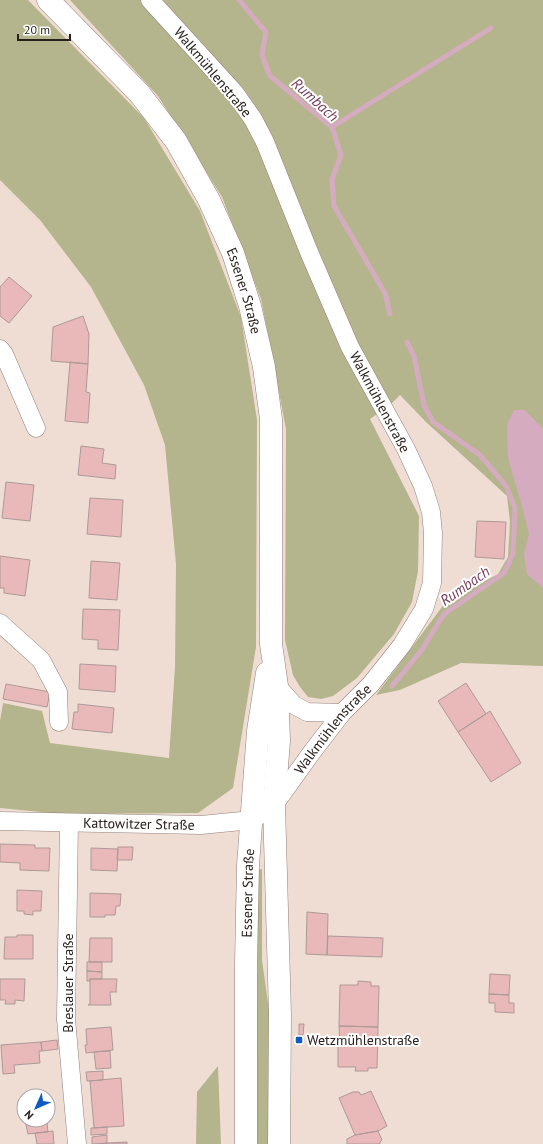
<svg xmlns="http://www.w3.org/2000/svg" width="543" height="1144" font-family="'PT Sans',sans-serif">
<rect width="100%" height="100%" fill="#efddd4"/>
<!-- green -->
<path fill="#b5b58d" d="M0,0H28L144,118L200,211L241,317L257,420L256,647L233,788L198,813L61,814L0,808V721L3,703L42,711L50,743L169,758L175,667L176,564L165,445L144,385L91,287L40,220L0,180Z
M70,0H543V666L461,663L400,690L376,695L445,603L498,574L508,557L510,522L507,496L426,422L400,395L391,404L370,419L419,516L418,571L412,602L394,634L357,678L333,696L321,699L308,697L300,687L293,675L285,640L286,429L261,299L222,197L158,96Z
M262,869V960L269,1010L268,1144H256L258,870Z
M218,1066L221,1144H196L197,1092Z"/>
<!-- water -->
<path fill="#d5abbf" d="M514,410H525L543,429V588L527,574L524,554L529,534L522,506L508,458L507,424Z"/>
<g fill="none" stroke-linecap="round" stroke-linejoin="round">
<!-- stream -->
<path stroke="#d5abbf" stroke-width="5" d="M239,0L266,32L262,55L270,76L332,127L341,155L332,179L334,206L385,293L390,314
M332,127L491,28
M392,686L421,651L444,614L504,573L513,554L515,508L506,486L480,455L433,422L424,405L414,356L407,342"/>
</g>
<!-- building -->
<path fill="#e9b9b9" stroke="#ad9999" d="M9,277L32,296L9,323L0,316V287Z
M83,316L89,334L88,364L51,361L53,327Z
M70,362L88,364L86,392L90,393L88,423L65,421Z
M81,446L104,449L102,463L116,465L115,479L78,475Z
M6,482L34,485L30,521L2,518Z
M90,498L123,500L121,537L87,534Z
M477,521L506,522L504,559L475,557Z
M0,556L30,560L25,596L4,593V588H0Z
M91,561L120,563L117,600L89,598Z
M83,609L120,610L118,650L98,649V640L82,639Z
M80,664L116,666L115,692L79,689Z
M466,683L486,714L458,732L438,701Z
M6,684L50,692L47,707L3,699Z
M78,704L114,708L112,733L72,729L74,712H78Z
M490,711L521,763L491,782L458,732Z
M0,844L35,845V848H50L49,871L20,870V863L0,862Z
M118,847H133L132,860H117Z
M91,848L118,849L117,871L91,870Z
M17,890L42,891L41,911H33V915L24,914V911H17Z
M90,893L121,894L120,906H116L115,915H105V917H90Z
M307,912L328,914L327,955L306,954Z
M17,935H33V959H4L5,937H17Z
M328,936L383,938L382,957L327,955Z
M90,938H112V962H89Z
M87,962H102V972L87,971Z
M87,971L102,972V979H90V981H87Z
M490,974L510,975L509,995L489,994Z
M0,979H25L24,1001L15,1000V1004H5L6,1000H0Z
M90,979H117L116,991L117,992H110L111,1005H88L90,1004Z
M358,981L371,982V986H379L378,1027L339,1026L340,985H358Z
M489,994L509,995V1003H514V1013L495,1012V1003H489Z
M299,1024H304L303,1035H299Z
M339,1026L378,1027L377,1068H368V1071H355L356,1067H338V1044H340Z
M111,1027L113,1050L86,1053L85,1045H87L86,1029Z
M57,1040L58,1049L42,1051L41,1042Z
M41,1042L42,1051H39L40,1063L14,1065L15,1073L3,1074L1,1045Z
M110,1051L111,1068L96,1069L94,1052Z
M103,1071V1080L87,1081L86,1072Z
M121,1078L124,1126L94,1128L90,1081Z
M371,1091L387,1126L378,1131L355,1135L339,1098L353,1092H359L361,1095Z
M42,1096H48L50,1121L47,1122L48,1132L28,1134L25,1120H48V1096Z
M107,1127V1134L91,1135V1128Z
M53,1131L54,1144H37L35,1133Z
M378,1131L382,1140L380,1142V1144H347V1139L355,1135Z
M107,1135V1143L92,1144V1137Z
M127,1142V1144H100L107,1143Z"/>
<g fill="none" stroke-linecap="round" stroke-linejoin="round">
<defs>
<g id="minor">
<path d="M0,349L4,354L36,428"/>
<path d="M0,623L41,660L58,692L59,722"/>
<path d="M277,686L294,705L307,712L342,713"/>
<path id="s1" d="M0,821L201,825L252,820L274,805L312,752L342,713L371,684L402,645L424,609L432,583L433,533L431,512L423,486L406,449L350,347L309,252L265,142L253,119L234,92L150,0"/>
<path d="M69,823L66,1019L77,1144"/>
</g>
<g id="major">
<path id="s2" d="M48,0L139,93L176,141L209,200L233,253L250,306L264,367L271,419V644L277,686L279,741L274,805L280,1014L279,1144"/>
<path id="s3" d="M246,1144V963L248,865L258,731L267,673"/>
</g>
</defs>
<!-- minor casing -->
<use href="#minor" stroke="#928179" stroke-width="19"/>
<!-- major casing -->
<use href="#major" stroke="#928179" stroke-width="23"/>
<!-- minor -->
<use href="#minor" stroke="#fff" stroke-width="18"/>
<!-- major -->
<use href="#major" stroke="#fff" stroke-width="22"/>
</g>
<!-- markers -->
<rect fill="#0f5ac5" stroke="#fff" stroke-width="1.5" x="295" y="1036" width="8" height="8" rx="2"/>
<g text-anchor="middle" stroke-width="4" stroke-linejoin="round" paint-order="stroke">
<!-- street labels -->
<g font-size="14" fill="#27201d" stroke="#fff">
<text transform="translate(213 72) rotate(50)" y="5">Walkmühlenstraße</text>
<text dy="5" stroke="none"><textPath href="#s2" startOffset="356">Essener Straße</textPath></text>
<text transform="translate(380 402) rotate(62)" y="5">Walkmühlenstraße</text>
<text dy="5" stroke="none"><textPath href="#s1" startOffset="375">Walkmühlenstraße</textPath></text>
<text dy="5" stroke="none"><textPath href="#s1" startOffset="139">Kattowitzer Straße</textPath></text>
<text dy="5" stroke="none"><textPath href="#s3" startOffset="251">Essener Straße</textPath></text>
<text transform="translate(68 983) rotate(-90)" y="5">Breslauer Straße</text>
</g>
<!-- poi labels -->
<g font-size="14" fill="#27201d" stroke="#fff" text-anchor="start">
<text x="307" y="1045">Wetzmühlenstraße</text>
</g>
<!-- water labels -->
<g font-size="15" font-style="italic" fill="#743d5a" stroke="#fff">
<text transform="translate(315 100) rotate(42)" y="5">Rumbach</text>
<text transform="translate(465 586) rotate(-35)" y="5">Rumbach</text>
</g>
</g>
<!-- north arrow -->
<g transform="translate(36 1108) rotate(225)"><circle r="19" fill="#ffffff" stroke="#a9a6a5"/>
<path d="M0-3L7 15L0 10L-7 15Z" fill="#0f5ac5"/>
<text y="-6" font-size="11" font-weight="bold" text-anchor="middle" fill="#27201d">N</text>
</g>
<!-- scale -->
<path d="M18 34v6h52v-6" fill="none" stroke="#27201d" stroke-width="2"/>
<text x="24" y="34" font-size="12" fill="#27201d" stroke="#ffffff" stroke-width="3" paint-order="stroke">20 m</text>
</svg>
